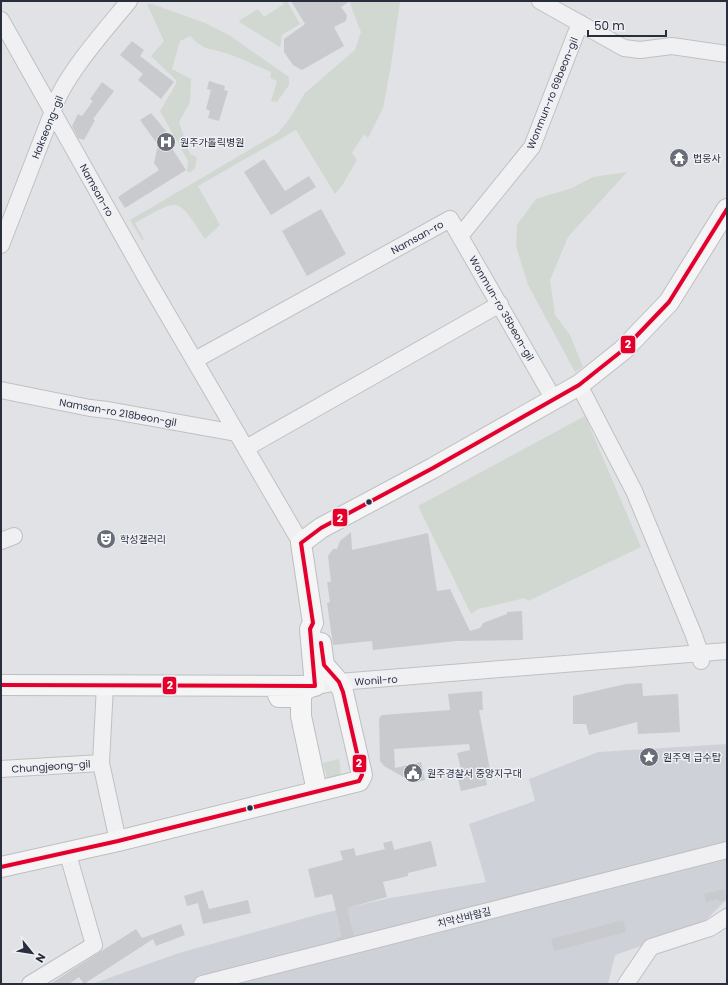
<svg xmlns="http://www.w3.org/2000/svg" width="728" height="985" font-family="Poppins,'Noto Sans KR',sans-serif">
<rect width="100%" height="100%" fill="#e1e2e5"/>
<!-- built -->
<path fill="#cfd1d8" d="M727,744V899L700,926L615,955L608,984H92L179,953L320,914L390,898L486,882L469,824L535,801L529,779L598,752Z"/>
<!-- green -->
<path fill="#d0d8d1" d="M283,1H287L300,24L282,35L280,47L239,22L240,20L258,9L264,17L284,4Z
M349,1H400L391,65L383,108L368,138L364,134L352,153L357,160L343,184L335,194L296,130L198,186L220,225L205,239C176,195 180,198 135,223L144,239L142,240L130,220L278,133L290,118L305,93L355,50L361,32Z
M147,4H152L205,23L229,35L289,77V85L277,102L271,101L277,81L270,78L271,72C256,66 241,58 226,53C209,48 204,51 190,36L180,41L172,69L191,79L190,102L179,122L190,154L197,157L195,168L191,172H187L188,161L160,111L176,84V80L151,56L164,41Z
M627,172L568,237L550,280L555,315L570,335L583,367L575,372L528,285L516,246L517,225L536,199L572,188L593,177Z
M585,416L641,547L528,601L525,598L478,609L471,614L418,506Z
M339,759L341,775L337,779L327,778L323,763Z"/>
<!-- building -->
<path fill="#c9cacd" d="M291,1H350L341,7L347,15L346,21L334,27L344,46L302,70L293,65L284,52V39L305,24Z
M132,41L144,50L140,56L174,82L161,99L138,80L143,74L120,55Z
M209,81L225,86L224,90L228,91L219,121L208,118L210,111L206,109L211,90L207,89Z
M102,82L114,91L93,119L95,120L84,140L78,138L72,126L78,114L82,116L93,101L90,99Z
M151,113L166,131L165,132L173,144L171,147L186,170L125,208L118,197L159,170L154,163L158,145L140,120Z
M264,159L285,191L309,176L316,187L271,215L244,172Z
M321,209L346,254L307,276L282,231Z
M351,532L352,550L428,533L437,591L450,589L470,631L480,628L483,623L507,614V612L522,611L523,640L456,641L373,650L372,641L333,645L327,603L330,602L327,582H331L328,556L333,549H337L340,541Z
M642,683L643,696L678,694L680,732L638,734L637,722L589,735L586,724H573V696L626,684Z
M482,691L483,710H479L490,770L484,771L487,785L461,791L458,779H461L459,769H461L457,753L470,750L469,744L394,749L395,768L421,762L425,780L414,783L384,766L380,761L379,718L382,715L450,710L448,694Z
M392,841L394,850L431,841L437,866L408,873V876L383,882L387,897L347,908L354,936L337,940L336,938L342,937L332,894L315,898L308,869L343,860L340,851L354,848L356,856L385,849L383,843Z
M724,889L727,900L719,902L718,899L706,902L704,894Z
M203,890L209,909L248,900L251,913L203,924L198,903L187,906L184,896Z
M623,920L626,932L554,951L551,939Z
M181,924L185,935L156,946L153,939L84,984L79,977L69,984H50L136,929L142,938Z"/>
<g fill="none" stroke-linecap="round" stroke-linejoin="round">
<defs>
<path id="minor" d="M540,1L624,48L640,50L672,46L727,54
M1,20L148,281L301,543
M460,236L532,147L580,23
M1,245L53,111C61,79 107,28 129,1
M195,360L450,219L553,398
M579,385L634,491L693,633L700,653L701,661
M1,390L90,408L108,410L236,433
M246,448L500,304
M1,541L14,536
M105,685L101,763L118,841
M305,693L315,686L339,682L727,651
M1,769L101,763
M30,984L94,945L67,851
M202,984L727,850
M626,984L651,947L710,928L727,917"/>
<path id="major" d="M1,685L315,686L310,629L313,623L301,543L321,528L433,468L579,385L623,350L669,302L727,209
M278,695L279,697H301V716L317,791
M1,867L118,841L359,781L362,775L343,692L339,682L324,665L321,643"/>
</defs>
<!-- minor casing -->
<use href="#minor" stroke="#bfc0c3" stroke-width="18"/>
<!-- major casing -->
<use href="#major" stroke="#bdbfc3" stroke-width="22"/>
<!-- minor -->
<use href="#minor" stroke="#f0f0f2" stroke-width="16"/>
<!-- major -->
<use href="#major" stroke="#f5f5f6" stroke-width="20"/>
<defs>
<path id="bus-1" d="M1,685L315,686L310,629L313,623L301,543L321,528L433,468L579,385L623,350L669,302L727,209
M1,867L118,841L359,781L362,775L343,692L339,682L324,665L321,643"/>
</defs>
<!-- bus-1 casing -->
<use href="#bus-1" stroke="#eef0f5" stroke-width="7"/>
<!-- bus-1 -->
<use href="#bus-1" stroke="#e4002b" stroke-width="4"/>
</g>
<!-- icons -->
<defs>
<symbol id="hospital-disc" viewBox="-11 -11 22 22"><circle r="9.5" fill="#696d78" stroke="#eef0f5"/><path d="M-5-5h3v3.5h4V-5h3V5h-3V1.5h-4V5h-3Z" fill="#fff"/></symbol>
<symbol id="temple-disc" viewBox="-11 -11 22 22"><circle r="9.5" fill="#696d78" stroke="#eef0f5"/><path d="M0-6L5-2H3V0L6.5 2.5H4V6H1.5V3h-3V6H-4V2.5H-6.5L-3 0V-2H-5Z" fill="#fff"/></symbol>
<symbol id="theatre-disc" viewBox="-11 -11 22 22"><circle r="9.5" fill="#696d78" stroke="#eef0f5"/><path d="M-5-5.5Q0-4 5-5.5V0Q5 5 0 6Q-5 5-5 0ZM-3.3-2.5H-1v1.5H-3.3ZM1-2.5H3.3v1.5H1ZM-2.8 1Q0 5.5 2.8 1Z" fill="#fff"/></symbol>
<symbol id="sight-disc" viewBox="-11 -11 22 22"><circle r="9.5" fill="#696d78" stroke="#eef0f5"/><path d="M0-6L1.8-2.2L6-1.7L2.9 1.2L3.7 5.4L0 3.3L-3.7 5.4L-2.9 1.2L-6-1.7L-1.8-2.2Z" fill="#fff"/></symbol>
<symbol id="civic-disc" viewBox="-11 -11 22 22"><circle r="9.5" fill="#696d78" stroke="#eef0f5"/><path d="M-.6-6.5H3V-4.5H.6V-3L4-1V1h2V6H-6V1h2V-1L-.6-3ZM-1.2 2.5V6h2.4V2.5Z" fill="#fff"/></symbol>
</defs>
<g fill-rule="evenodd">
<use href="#hospital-disc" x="155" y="131" width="22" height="22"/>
<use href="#temple-disc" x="668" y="147" width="22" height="22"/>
<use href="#theatre-disc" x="95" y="528" width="22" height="22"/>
<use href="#sight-disc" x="638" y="746" width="22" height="22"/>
<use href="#civic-disc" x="402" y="762" width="22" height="22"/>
</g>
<!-- markers -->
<g fill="#292e3d" stroke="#eef0f5" stroke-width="1.5">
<circle cx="369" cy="502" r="3.5"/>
<circle cx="250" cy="808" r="3.5"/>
</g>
<g text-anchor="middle" stroke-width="3" stroke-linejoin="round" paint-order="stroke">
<!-- street labels -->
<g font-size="10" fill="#292e3d" stroke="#eef0f5">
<text transform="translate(552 93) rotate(-68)" y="4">Wonmun-ro 69beon-gil</text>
<text transform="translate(47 127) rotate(-68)" y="4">Hakseong-gil</text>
<text transform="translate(97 190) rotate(61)" y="4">Namsan-ro</text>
<text transform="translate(417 237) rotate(-29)" y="4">Namsan-ro</text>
<text transform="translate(502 308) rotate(60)" y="4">Wonmun-ro 35beon-gil</text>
<text transform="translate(118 412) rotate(10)" y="4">Namsan-ro 218beon-gil</text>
<text transform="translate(376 680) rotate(-4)" y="4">Wonil-ro</text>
<text transform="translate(51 766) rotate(-4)" y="4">Chungjeong-gil</text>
<text transform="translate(464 917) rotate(-14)" y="4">치악산바람길</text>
</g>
<!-- poi labels -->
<g font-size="10" fill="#292e3d" stroke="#eef0f5" text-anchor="start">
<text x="180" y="146">원주가톨릭병원</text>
<text x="693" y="162">법웅사</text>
<text x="120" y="543">학성갤러리</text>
<text x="663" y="761">원주역 급수탑</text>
<text x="427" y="777">원주경찰서 중앙지구대</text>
</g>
</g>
<g stroke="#eef0f5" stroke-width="1.5">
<rect x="620" y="335" width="16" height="19" rx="4" fill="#e4002b"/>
<rect x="332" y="508" width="16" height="19" rx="4" fill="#e4002b"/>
<rect x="162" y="676" width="15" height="19" rx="4" fill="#e4002b"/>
<rect x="352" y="754" width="15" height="19" rx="4" fill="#e4002b"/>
</g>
<g font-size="11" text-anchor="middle" font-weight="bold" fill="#fff">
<text x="628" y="348">2</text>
<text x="340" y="522">2</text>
<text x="170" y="689">2</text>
<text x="359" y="767">2</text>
</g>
<!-- border -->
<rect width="728" height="985" fill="none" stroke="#292e3d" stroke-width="4"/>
<!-- north arrow -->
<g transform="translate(32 953) rotate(120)" stroke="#eef0f5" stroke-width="3" paint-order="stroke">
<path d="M0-3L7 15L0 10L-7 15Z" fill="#292e3d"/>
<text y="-6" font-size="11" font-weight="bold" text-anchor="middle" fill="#292e3d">N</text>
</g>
<!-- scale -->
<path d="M588 30v6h78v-6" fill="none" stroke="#292e3d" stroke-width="2"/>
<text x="594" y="30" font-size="12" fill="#292e3d" stroke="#eef0f5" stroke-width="3" paint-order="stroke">50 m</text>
</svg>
